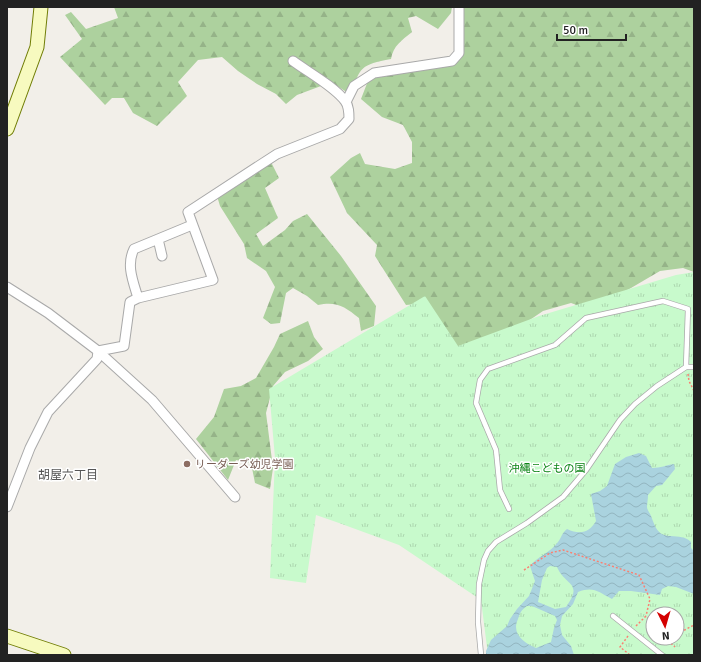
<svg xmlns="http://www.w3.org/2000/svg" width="701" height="662" font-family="Signika,'Noto Sans JP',sans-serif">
<defs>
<pattern id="forest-firs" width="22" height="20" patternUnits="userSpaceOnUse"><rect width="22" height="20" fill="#add19e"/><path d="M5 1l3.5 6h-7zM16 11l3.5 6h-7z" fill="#95b388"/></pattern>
<pattern id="park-tufts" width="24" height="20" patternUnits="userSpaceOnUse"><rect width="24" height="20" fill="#c8facc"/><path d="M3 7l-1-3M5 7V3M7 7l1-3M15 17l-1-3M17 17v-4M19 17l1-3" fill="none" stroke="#acd6af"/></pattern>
<pattern id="water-waves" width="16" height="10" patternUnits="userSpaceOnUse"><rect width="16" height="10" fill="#aad3df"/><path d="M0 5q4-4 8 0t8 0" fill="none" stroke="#92b5bf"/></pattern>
</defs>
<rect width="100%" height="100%" fill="#f2efe9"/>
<!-- forest -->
<path fill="url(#forest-firs)" d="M114,7H452L451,13L438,29L416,16L408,18L412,32C402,40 393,46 391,59C361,65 360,66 351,95L292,56L289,62L321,86L297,95L286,104L276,94L257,84L238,71L222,57L198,60L178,82L187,96L157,126L133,113L124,98H112L105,105L60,57L82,39L65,15L71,12L86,29L118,18Z
M462,7H694V272L683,268L660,271L631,288L590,310L571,303L543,311L518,328L468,373L426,303L406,305L375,256L377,245L347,213L330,177L351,158L360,153L365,164L395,169L412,163V142L403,125L382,117L361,99L371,73L462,56Z
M271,162L279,178L265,188L278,218L256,234L263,246L285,230L293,221L307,214L341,256L376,306L374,326L361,331L359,318C345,307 337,301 318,305L307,296L293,288L286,293L280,323L271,324L263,318L275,287L266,271L247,258L244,244L220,206L217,196Z
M308,321L314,337L323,349L308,361L285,372L273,386L266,413L273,468L270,489L255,483L251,463L236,460L228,480L196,439L214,417L224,389L241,386L256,378L274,347L280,334Z"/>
<!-- park -->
<path fill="url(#park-tufts)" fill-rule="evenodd" d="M694,272V655H488L481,600L399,545L339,523L316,515L306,583L270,578L275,458L269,389L425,296L458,346L539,316L676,275ZM653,614H677V638H653Z"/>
<!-- water -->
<path fill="url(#water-waves)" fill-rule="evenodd" d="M639,453L646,456L652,468C661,468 666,465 674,464L675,469L662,485L656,486L648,495C648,499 647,504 647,507C647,510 650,513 651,516C655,526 657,536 671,536C679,537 685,536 691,542V548L694,551V594L676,587L668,586L662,589L660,595L631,591H619L612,599C598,592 594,586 578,592L573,604L562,616L560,625L562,635L571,646L574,655H486V651L491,640L507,626L510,619L517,609L529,596L535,581L530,566C538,556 550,553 558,542C562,537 561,534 567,529C580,535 589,533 596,521L591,494L600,491L607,486L615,464L626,457ZM550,566L557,567C565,586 584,582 566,607L555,609L538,602L542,580L547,568ZM527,606H532L555,616L557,620L554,628L551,642L536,648C524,643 511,634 518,619C520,613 521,610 527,606Z"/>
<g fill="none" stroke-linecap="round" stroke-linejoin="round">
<defs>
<path id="lane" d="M509,509L500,490L496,450L476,403L480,380L488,369L555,345L586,318L663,301L688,309L686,367
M613,616L662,655
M481,655L478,622L479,584L484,560L488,551L496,542L527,523L563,497L586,470L620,420L635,404L657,386L686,367H694"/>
<path id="street" d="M346,102L354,86L374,73L452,61L459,53V7
M158,239L162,256
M7,287L48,313L98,351L152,400L235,497
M138,298C133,281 126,265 134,249L192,225
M98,351L124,346L130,302L138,298L213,280L188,212L277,154L340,129L349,119C349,113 349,106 345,101C335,87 308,72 293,61
M7,507L30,448L48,412L97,359L98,351"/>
<path id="secondary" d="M7,129L37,47L41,7
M7,636L64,655"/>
</defs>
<!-- lane casing -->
<use href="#lane" stroke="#a9a9a9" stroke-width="6"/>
<!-- street casing -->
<use href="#street" stroke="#a9a9a9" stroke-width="11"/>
<!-- secondary casing -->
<use href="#secondary" stroke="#707d05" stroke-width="15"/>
<!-- path -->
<path stroke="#fa8072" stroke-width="1.5" stroke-dasharray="2 2" stroke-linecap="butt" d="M688,374L689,381L694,391
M694,471V478
M524,570L550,553L563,550L639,575L650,599L646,616
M636,626L646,616L653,624
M677,634L694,625
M628,636L620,647L630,655
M665,638L675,647
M667,640L671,638"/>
<!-- lane -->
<use href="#lane" stroke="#fff" stroke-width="4.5"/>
<!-- street -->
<use href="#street" stroke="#fff" stroke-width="9"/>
<!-- secondary -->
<use href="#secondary" stroke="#f7fabf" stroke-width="13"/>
</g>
<!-- markers -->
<circle fill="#8d6e63" stroke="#fff" stroke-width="1.5" cx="187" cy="464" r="4"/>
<g text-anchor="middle" stroke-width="3" stroke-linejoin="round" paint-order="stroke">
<!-- education labels -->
<g font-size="11" fill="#785e54" stroke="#fff" text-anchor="start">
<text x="195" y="468">リーダーズ幼児学園</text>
</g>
<!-- park labels -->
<g font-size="11" fill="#0c8416" stroke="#fff">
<text x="547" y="472">沖縄こどもの国</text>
</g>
<!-- neighbourhood labels -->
<g font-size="12" fill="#555" stroke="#fff">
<text x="68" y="479">胡屋六丁目</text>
</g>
</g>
<!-- border -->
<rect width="701" height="662" fill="none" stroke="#222222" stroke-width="16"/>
<!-- north arrow -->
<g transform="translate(665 626) rotate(175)"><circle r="19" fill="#ffffff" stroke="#a7a7a7"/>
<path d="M0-3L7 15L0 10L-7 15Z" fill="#d40000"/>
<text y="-6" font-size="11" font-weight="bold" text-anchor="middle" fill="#222222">N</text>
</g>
<!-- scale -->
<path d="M557 34v6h69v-6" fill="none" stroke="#222222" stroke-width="2"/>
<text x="563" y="34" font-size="12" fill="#222222" stroke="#ffffff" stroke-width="3" paint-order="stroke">50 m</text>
</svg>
